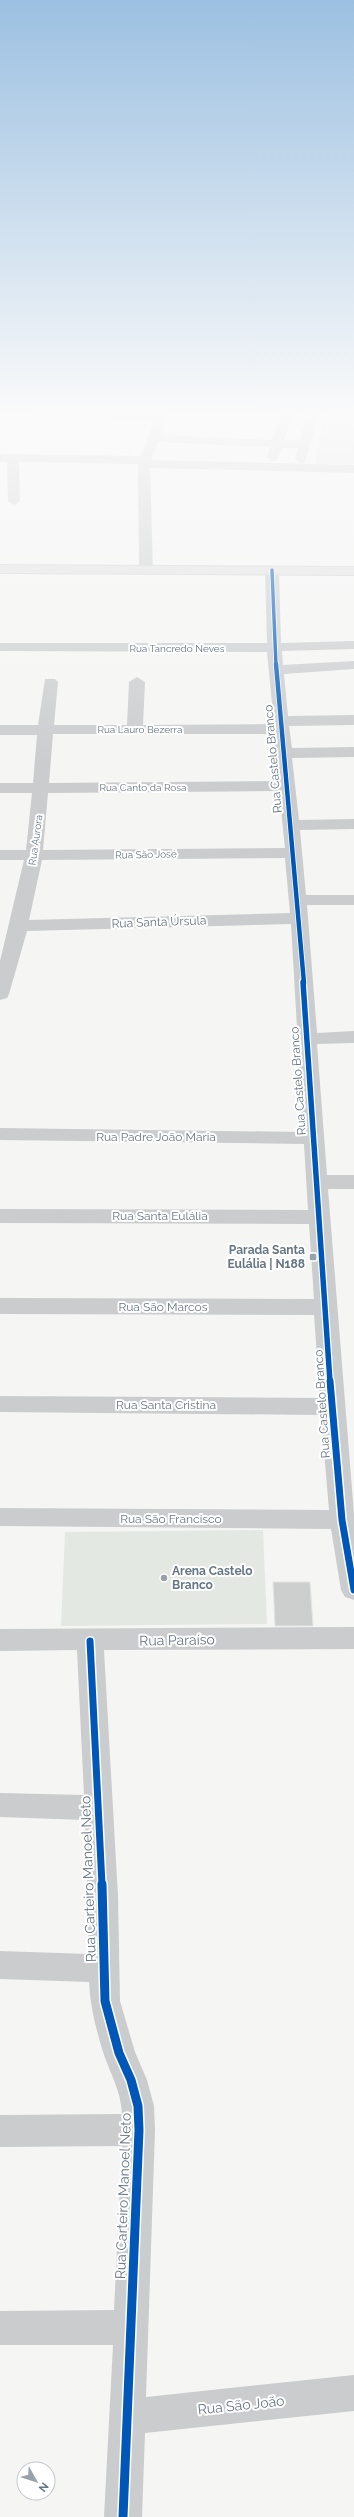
<svg xmlns="http://www.w3.org/2000/svg" width="354" height="2517" font-family="Raleway,sans-serif">
<rect width="100%" height="100%" fill="#f5f5f4"/>
<!-- built -->
<path fill="#e4e5e5" d="M325,413H354V464H315Z"/>
<!-- green -->
<path fill="#e4e8e2" d="M263,1530L267,1624L61,1626L65,1532Z"/>
<!-- building -->
<path fill="#cdcfcf" stroke="#e4e4e4" d="M273,1582H310L313,1626H275Z"/>
<g fill="none" stroke-linecap="round" stroke-linejoin="round">
<defs>
<path id="major" d="M0,565L354,567V575L0,573Z"/>
</defs>
<!-- major casing -->
<use href="#major" stroke="#d1d1d2" stroke-width="2"/>
<!-- minor -->
<path fill="#cacccd" fill-rule="evenodd" d="M34,413H169L161,435L272,440L281,413H293L284,440L300,441L307,413H319L305,462L301,463L295,459L298,448H282L277,460L273,461L267,457L270,447L158,442L151,460L354,465V473L150,468L153,570L146,574L139,570L138,464L19,462L20,501L14,505L8,501L7,462H0V454L141,456L155,419L40,417Z
M272,566L279,570L281,643L354,641V649L282,651L283,665L354,661V669L284,674L288,716L354,715V725L289,726L292,748L354,747V757L292,758L299,820L354,819V829L300,830L306,895H354V905H307L317,1033L354,1031V1043L317,1044L327,1175H354V1189H328L354,1514V1600L345,1597L341,1590L331,1529L0,1526V1508L329,1510L321,1415L0,1412V1396L320,1398L314,1315L0,1314V1298L314,1299L309,1224L0,1223V1209L308,1210L304,1144L0,1140V1128L303,1132L291,924L27,931L9,994L7,998L0,1000V961L24,860H0V850H26L32,793H0V783H33L37,735H0V725H38L45,679H55L58,682L54,725H127L129,682L137,677L145,682L143,725L274,724L267,652L0,651V643H267L265,570ZM53,734H274L279,781L49,783ZM279,791L285,848L43,850L48,793ZM285,858L290,913L29,920L42,860Z
M354,1627V1649L104,1650L118,1896L120,2001L135,2052L147,2080L154,2106L155,2130L146,2397L354,2375V2411L145,2433L142,2517H104L113,2345H0V2311L114,2310L122,2146L0,2147V2115L122,2114C121,2091 110,2073 103,2052C96,2029 90,2006 89,1982L0,1979V1951L89,1954L85,1820L0,1817V1793L84,1795L77,1650L0,1651V1629Z"/>
<!-- major -->
<use href="#major" fill="#dfe0e0" fill-rule="evenodd"/>
<defs>
<path id="cycleway-far4" d="M272,570L276,665"/>
<path id="cycleway-far3" d="M276,664L304,983"/>
<path id="cycleway-far2" d="M303,982L330,1382"/>
<path id="cycleway-far1" d="M330,1381L342,1520L354,1590
M90,1641L102,1885"/>
<path id="cycleway" d="M102,1884L105,2001L119,2053L131,2080L138,2106L139,2130L123,2517"/>
</defs>
<!-- cycleway-far4 casing -->
<use href="#cycleway-far4" stroke="#fff" stroke-width="5"/>
<!-- cycleway-far3 casing -->
<use href="#cycleway-far3" stroke="#fff" stroke-width="6"/>
<!-- cycleway-far2 casing -->
<use href="#cycleway-far2" stroke="#fff" stroke-width="8"/>
<!-- cycleway-far1 casing -->
<use href="#cycleway-far1" stroke="#fff" stroke-width="10"/>
<!-- cycleway casing -->
<use href="#cycleway" stroke="#fff" stroke-width="12"/>
<!-- cycleway-far4 -->
<use href="#cycleway-far4" stroke="#0057b8" stroke-width="3.5"/>
<!-- cycleway-far3 -->
<use href="#cycleway-far3" stroke="#0057b8" stroke-width="4.5"/>
<!-- cycleway-far2 -->
<use href="#cycleway-far2" stroke="#0057b8" stroke-width="5.5"/>
<!-- cycleway-far1 -->
<use href="#cycleway-far1" stroke="#0057b8" stroke-width="7"/>
<!-- cycleway -->
<use href="#cycleway" stroke="#0057b8" stroke-width="9"/>
</g>
<!-- sky -->
<linearGradient id="sky" x2="0" y2="1"><stop stop-color="#9cc0e1"/><stop offset="0.54" stop-color="#fafafa"/><stop offset="1" stop-color="#fafafa" stop-opacity="0"/></linearGradient>
<rect width="354" height="765" fill="url(#sky)"/>
<!-- markers -->
<g fill="#97a2ab" stroke="#fff" stroke-width="1.5">
<rect x="309" y="1253" width="8" height="8" rx="2"/>
<circle cx="164" cy="1578" r="4"/>
</g>
<g text-anchor="middle" stroke-width="4" stroke-linejoin="round" paint-order="stroke">
<!-- far-street labels -->
<g font-size="10" fill="#657684" stroke="#fff">
<text x="177" y="652">Rua Tancredo Neves</text>
<text x="140" y="733">Rua Lauro Bezerra</text>
<text x="143" y="791">Rua Canto da Rosa</text>
<text transform="translate(35 840) rotate(-82)" y="4">Rua Aurora</text>
<text transform="translate(146 854) rotate(-1)" y="4">Rua São José</text>
</g>
<!-- street labels -->
<g font-size="12" fill="#657684" stroke="#fff">
<text transform="translate(273 759) rotate(-95)" y="4">Rua Castelo Branco</text>
<text transform="translate(159 922) rotate(-2)" y="4">Rua Santa Úrsula</text>
<text transform="translate(298 1081) rotate(-94)" y="4">Rua Castelo Branco</text>
<text x="156" y="1141">Rua Padre João Maria</text>
<text x="160" y="1220">Rua Santa Eulália</text>
<text x="163" y="1311">Rua São Marcos</text>
<text transform="translate(322 1404) rotate(-94)" y="4">Rua Castelo Branco</text>
<text x="166" y="1409">Rua Santa Cristina</text>
<text x="171" y="1523">Rua São Francisco</text>
</g>
<!-- poi labels -->
<g font-size="12" font-weight="bold" fill="#657684" stroke="#fff" text-anchor="end">
<text x="305" y="1254">Parada Santa<tspan x="305" dy="14">Eulália | N188</tspan></text>
<text x="172" y="1575" text-anchor="start">Arena Castelo<tspan x="172" dy="14">Branco</tspan></text>
</g>
<!-- near-street labels -->
<g font-size="14" fill="#657684" stroke="#fff">
<text transform="translate(177 1640) rotate(-1)" y="5">Rua Paraíso</text>
<text transform="translate(88 1879) rotate(-92)" y="5">Rua Carteiro Manoel Neto</text>
<text transform="translate(123 2196) rotate(-88)" y="5">Rua Carteiro Manoel Neto</text>
<text transform="translate(241 2405) rotate(-6)" y="5">Rua São João</text>
</g>
</g>
<!-- north arrow -->
<g transform="translate(36 2481) rotate(129)"><circle r="19" fill="#ffffff" stroke="#c1c8ce"/>
<path d="M0-3L7 15L0 10L-7 15Z" fill="#97a2ab"/>
<text y="-6" font-size="11" font-weight="bold" text-anchor="middle" fill="#657684">N</text>
</g>
</svg>
